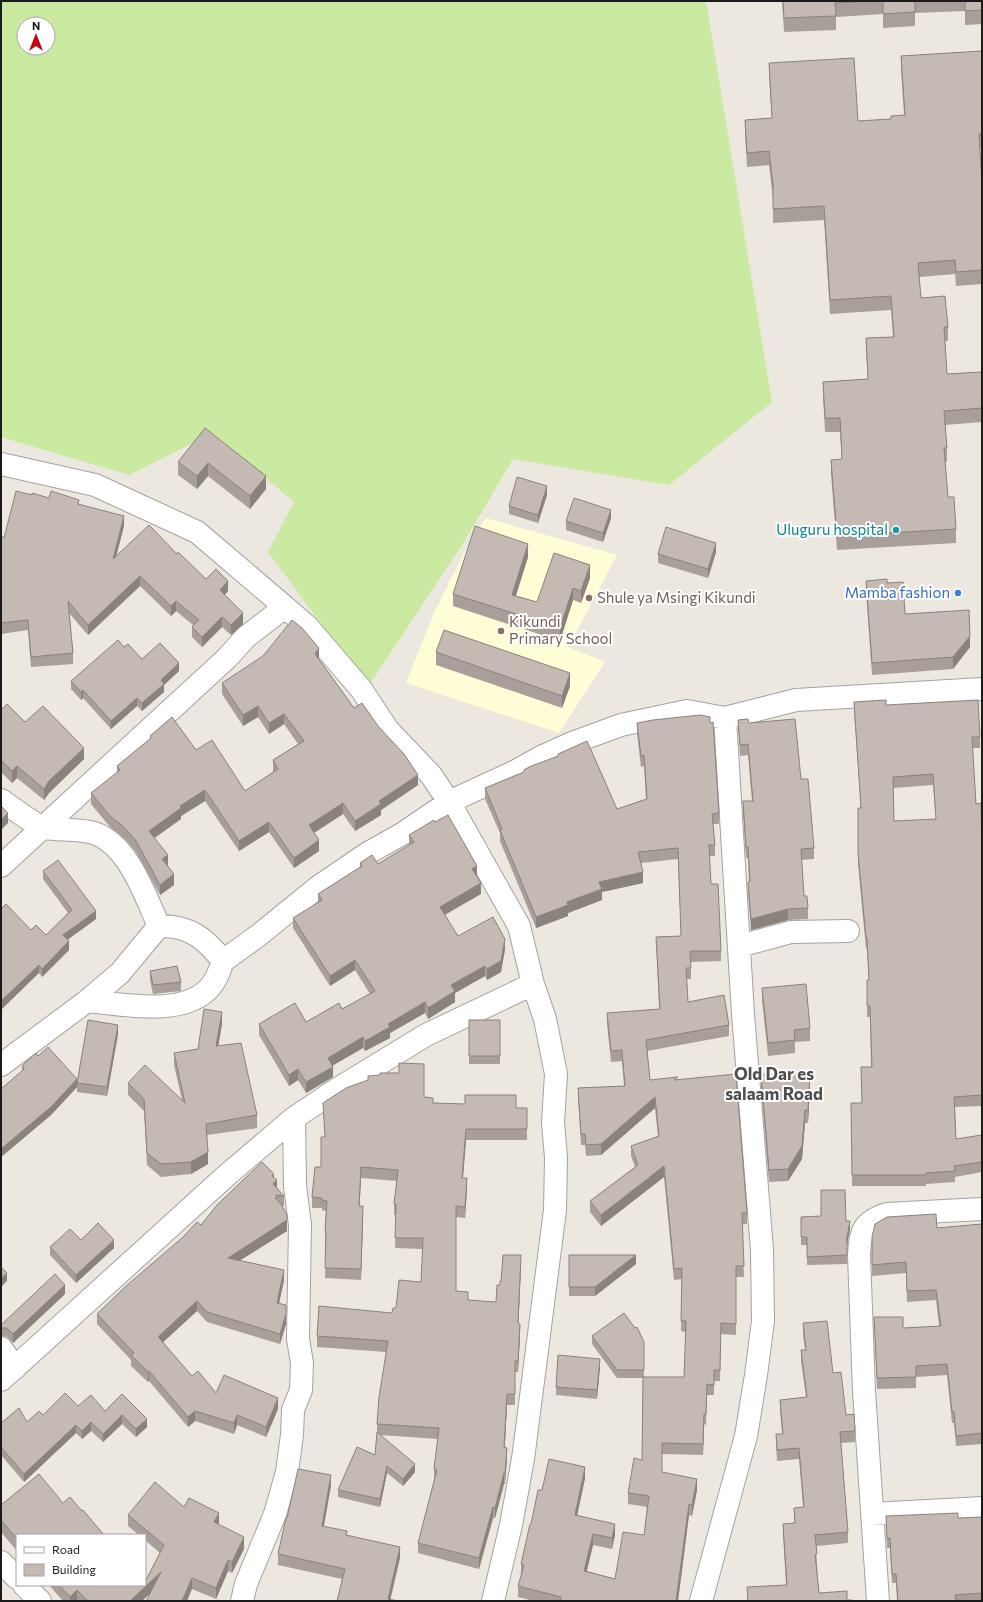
<svg xmlns="http://www.w3.org/2000/svg" width="983" height="1602" font-family="Commissioner,sans-serif">
<rect width="100%" height="100%" fill="#ede8df"/>
<!-- education -->
<path fill="#fffdd6" d="M486,518L617,555L568,647L605,662L559,733L406,683L433,615L467,547Z"/>
<!-- grass -->
<path fill="#caeaa2" fill-rule="evenodd" d="M1,1H706L772,402L669,485L513,459L464,542L368,687L268,552L294,502L213,433L129,475L1,437ZM24,24H48V48H24Z"/>
<g fill="none" stroke-linecap="round" stroke-linejoin="round">
<defs>
<path id="minor" d="M1,464L95,485L197,532L285,607
M1,800C10,806 36,826 45,828C59,830 82,829 94,833C129,845 145,896 159,926L120,973L87,1001L1,1065
M1,866L227,658L246,637L285,607L307,626L361,689L388,730L431,775L449,802L519,926L533,984L545,1019L556,1074L553,1122L556,1158L555,1210L523,1459L511,1525L493,1601
M739,946L791,932L848,931
M223,961L259,935L318,887L368,853L402,834L449,802L514,772L541,757L572,743L621,725L687,711L725,718L796,700L982,689
M87,1001C122,1004 185,1018 211,986C217,979 220,970 223,961C206,939 189,925 159,926
M1,1348L15,1368
M1,1380L227,1175L294,1118L336,1090L426,1035L533,984
M872,1514L982,1508
M1,1562L17,1578
M24,1585L40,1601
M242,1601L246,1584L275,1514L287,1472L292,1435L293,1410L301,1390L302,1363L298,1339L300,1225L295,1186L294,1118
M701,1601L746,1436L756,1375L763,1321L762,1250L743,1014L725,718
M878,1601L864,1391L859,1255C860,1231 863,1222 887,1214L982,1209"/>
</defs>
<!-- minor casing -->
<use href="#minor" stroke="#a2a2a2" stroke-width="24"/>
<!-- minor -->
<use href="#minor" stroke="#fff" stroke-width="22"/>
</g>
<!-- wall -->
<path fill="#a99f9a" fill-rule="evenodd" d="M782,1H982V24L965,25V11L915,13V26L883,28V14L836,17V30L784,32Z
M982,51V147L980,148L982,184V284L956,286L955,274L919,277L921,298L948,327V341H945L947,374L982,372V422L945,425L947,448V462H945L948,497L956,529V543L837,550L831,474V460L842,459L840,432H825L823,396V382L868,379L866,352V338L893,337L891,310L830,314L824,220L773,223V199L769,165L747,167L745,134V120L772,118L769,77V63L858,121L891,119L904,115L901,70V56Z
M205,428L266,489L250,509L208,476L197,489L178,475V462Z
M32,495L79,504L124,526L116,555L177,554L206,579L228,591L225,595L243,624L231,635L222,627L202,647L192,637V627L193,625L176,611L171,616L140,586L88,635L69,613L73,653V664L31,667L28,630L1,634V536L4,538Z
M547,495L538,523L509,514V506Z
M611,518L603,542L566,530V521Z
M716,552L708,578L658,563V554Z
M528,557L516,596L537,602L590,578L581,603L573,600L560,641L453,606V594Z
M866,581L887,583L905,614L970,647L953,669L872,675L866,592Z
M124,647L142,659L179,671L164,685V692L142,711L137,706L111,729L83,698L81,700L71,689V681Z
M436,652L570,686L562,708L436,665Z
M319,659L354,708L378,726L418,785L381,810V815L355,831L343,814L314,833L319,851L294,868L269,832L239,851L205,801L181,816V819L154,838L167,866L174,885L160,895L136,852L125,839L110,827L91,804V793L117,773V766L150,739V736L196,750L245,791L273,772V760L298,744L284,724L269,734L258,717L243,726L222,694V683Z
M854,702L886,705L980,737V748H972L976,804L982,855V1106L955,1107L956,1139L982,1135V1172L955,1177V1182L926,1184V1186H852L851,1103H862L861,1067H871L870,1017H867V980H869L867,949H866L858,864V808H861L854,712ZM933,785L936,820L894,821L893,788Z
M1,710L25,722L84,759L49,793L44,800L17,778L12,783L1,772Z
M738,720L749,723L801,779L814,848V859L801,860L804,896L808,908V919L788,920L751,930L748,893V882H749L748,858H746L743,813V801H752L748,755L740,756Z
M637,723L719,813V824H713L715,845V856H709L711,884L721,951V961L691,962V979H687L688,1002L729,1025V1036L647,1051L650,1080H678L747,1213V1224H742L744,1277H736V1335L721,1334L720,1381H714V1395H707L706,1425L704,1424L703,1455L662,1454V1472L697,1490L692,1516L689,1515L678,1601H534L518,1597V1586L521,1575V1564L531,1524L542,1490L585,1478L577,1515L615,1535L612,1549L593,1545L587,1571L615,1579L644,1535L647,1507L628,1504V1493L642,1460L643,1378H617L592,1344V1336L644,1342V1377H684L686,1332L681,1331L682,1279L674,1280L664,1177L601,1226L590,1212V1201L635,1167L631,1156V1146L658,1137L655,1108L601,1155L586,1156L585,1145H581L578,1098V1088L624,1086L622,1061L611,1062L607,1024V1013L659,1009L656,937L681,936L678,859L641,863L643,883L602,892V900L568,913V916L536,928L500,841V833L485,799V788L524,772V770L558,756V754L617,809L646,799L644,766L641,767L637,734Z
M409,835L477,877L481,894L445,915L458,936L505,949L501,972L487,980L485,976L455,993V1002L428,1019L425,1013L390,1033V1038L365,1051L363,1048L332,1066L333,1077L306,1093L298,1080L289,1086L259,1035V1024L306,1022L342,1009L370,994L355,970L330,986L293,928V918L318,903V894L360,867V863L378,864L409,845Z
M43,871L96,919L67,940L69,950L42,977L39,973L31,930L46,935L68,913L43,879Z
M150,971L181,982V991L153,994L150,980Z
M762,988L810,1028V1041L795,1042V1053L768,1056L762,1000Z
M469,1020H500V1064H469Z
M222,1024L218,1046L257,1115V1128L207,1135L208,1164L191,1174L161,1177L147,1165L144,1111L128,1095V1083L182,1100L174,1065V1053L198,1049Z
M118,1034L107,1096L77,1092V1083Z
M38,1056L77,1087L51,1115L1,1157V1089L22,1072V1066Z
M761,1074L810,1087L808,1123H805L802,1159L788,1181L769,1182L761,1087Z
M424,1097L433,1103L516,1108H527V1140H466L463,1178L467,1189L465,1218L456,1217V1291L468,1301L496,1302L500,1285L501,1281L521,1266L518,1323L520,1334L518,1372H515V1405H507L505,1447L507,1458L505,1484H504L495,1518H493L479,1569L418,1553V1543L434,1480V1469L438,1439L380,1435L415,1472L403,1486L387,1473L380,1507L338,1497V1490L375,1455L377,1432V1424L386,1352L317,1347V1336L392,1313L421,1282L423,1249L395,1248L396,1215H394V1204L397,1181L361,1178L359,1206L363,1217L361,1280L325,1278L326,1242H325V1231L326,1211L322,1210V1208H312V1197L321,1167L325,1137L323,1103Z
M274,1178L277,1188L284,1196V1206H282L287,1215V1231L240,1260L284,1280L279,1303L286,1324L280,1344L207,1322L197,1311L163,1342L192,1376L216,1393L278,1409L266,1437L237,1425L234,1434L195,1421L188,1427L149,1381L148,1382L131,1366V1360L97,1324V1314L201,1225Z
M801,1217L846,1221L850,1229L847,1245V1264L807,1265V1245H801Z
M982,1224V1444L956,1446L954,1423H952L947,1375L916,1377V1388L877,1389L874,1317L903,1328L939,1326L936,1300L907,1302L906,1273L872,1276V1237L937,1228Z
M81,1240L114,1248L76,1283L50,1255V1247Z
M569,1255L636,1264L595,1296H569Z
M65,1294L13,1343L7,1337L1,1336V1325Z
M803,1323L833,1373L846,1415L855,1431V1442L841,1443L848,1532V1543L816,1546L817,1565L819,1593L847,1600L852,1601H747V1587L786,1585L783,1535V1524L794,1523V1508L803,1507L799,1459L777,1461L776,1445V1434H782L780,1411V1400L806,1397L801,1361V1350H805L803,1335Z
M600,1367L597,1399L556,1395V1387Z
M122,1394L147,1427L136,1437L122,1424L103,1442L91,1431L82,1439L76,1433L24,1482L1,1455V1423L27,1422L43,1415L78,1406L105,1411Z
M331,1485L324,1526L347,1535L400,1558L337,1601L342,1579L278,1565V1554L287,1518Z
M63,1503L82,1511L17,1535V1551L1,1532V1505Z
M184,1507L219,1524H218L244,1549L232,1573L228,1571L216,1599L192,1589L150,1593L142,1601H63L49,1585H145L146,1580L160,1553L145,1540V1535H139L128,1526V1515Z
M886,1516L958,1518L982,1517V1601H897L896,1583H892L890,1548H887Z"/>
<!-- shaded-wall -->
<path fill="#89827d" d="M208,463V476L197,489V476Z
M266,476V489L250,509V496Z
M547,486V495L538,523V515Z
M611,510V518L603,542V533Z
M124,516V526L113,569V559Z
M716,543V552L708,578V569Z
M528,544V557L512,607V595Z
M590,565V578L581,603V591Z
M140,576V586L88,635V625Z
M228,581V591L220,600V590Z
M573,588V600L560,641V628Z
M176,601V611L171,616V606Z
M243,613V624L231,635V625Z
M222,617V627L202,647V637Z
M970,636V647L953,669V657Z
M319,648V659L315,654Z
M179,663V671L164,685V692L142,711V703L161,680Z
M570,673V686L562,708V696Z
M83,690V698L81,700V692Z
M137,698V706L111,729V721Z
M258,706V717L243,726V715Z
M284,714V724L269,734V723Z
M84,748V759L49,793L44,800V789L49,781Z
M17,766V778L12,783V771Z
M418,775V785L381,810V815L355,831V821L379,801Z
M205,790V801L181,816V819L149,842V831L180,806Z
M343,803V814L309,836V825Z
M8,813V823L1,830V820Z
M269,822V832L239,851V841Z
M319,840V851L294,868V858Z
M168,855V866L162,859Z
M477,866V877L472,869Z
M643,872V883L602,892V900L568,913V916L536,928V917L567,902L599,882Z
M174,874V885L160,895V885Z
M481,883V894L440,917V907Z
M788,909V920L751,930V919Z
M96,911V919L63,943V935Z
M505,939V949L501,972L487,980V969Z
M69,941V950L42,977V969Z
M355,960V970L330,986V976Z
M39,965V973L1,1010V1001Z
M485,966V976L455,993V1002L428,1019V1008L451,985Z
M425,1002V1013L390,1033V1038L365,1051V1041L388,1024Z
M222,1012V1024L216,1059V1046Z
M118,1025V1034L107,1096V1087Z
M363,1037V1048L328,1068V1058Z
M333,1067V1077L306,1093V1082Z
M298,1069V1080L289,1086V1075Z
M810,1074V1087L808,1123V1110Z
M77,1079V1087L51,1115L1,1157V1149Z
M655,1097V1108L601,1155V1144Z
M805,1110V1123L802,1159L788,1181V1169Z
M466,1129V1140L462,1189V1178Z
M208,1152V1164L191,1174V1162Z
M664,1166V1177L601,1226V1215Z
M361,1167V1178L359,1217V1206Z
M274,1174V1183L277,1180V1191L273,1194L272,1176Z
M467,1178V1189L465,1218V1207Z
M363,1206V1217L361,1280V1269Z
M287,1220V1231L228,1268V1258Z
M850,1221V1229L847,1245V1264V1237Z
M114,1240V1248L76,1283V1275Z
M521,1255V1266L518,1334V1323Z
M636,1255V1264L595,1296V1287Z
M284,1270V1280L277,1313V1303Z
M7,1273V1281L1,1287V1278Z
M65,1285V1294L13,1343V1334Z
M197,1301V1311L159,1346V1336Z
M286,1305V1324L280,1344V1334Z
M520,1324V1334L518,1372V1361Z
M600,1359V1367L597,1399V1390Z
M149,1371V1381L148,1382V1372Z
M507,1394V1405L504,1458V1447Z
M278,1398V1409L266,1437V1427Z
M195,1411V1421L188,1427V1417Z
M704,1414V1424L703,1455V1444Z
M122,1415V1424L103,1442V1434Z
M237,1415V1425L234,1434V1423Z
M147,1419V1427L136,1437V1429Z
M91,1422V1431L82,1439V1431Z
M76,1425V1433L24,1482V1474Z
M507,1448V1458L505,1484V1473Z
M415,1464V1472L403,1486V1479Z
M387,1466V1473L380,1507V1499Z
M585,1467V1478L575,1526V1515Z
M504,1473V1484L495,1518V1508Z
M331,1475V1485L322,1536V1526Z
M697,1479V1490L692,1516V1505Z
M689,1504V1515L678,1601H676Z
M493,1507V1518L479,1569V1558Z
M219,1513V1524L214,1533V1522Z
M615,1524V1535L612,1549V1538Z
M593,1534V1545L584,1582V1571Z
M244,1537V1549L232,1573V1562Z
M400,1547V1558L390,1601L388,1599Z
M228,1560V1571L216,1599V1588Z
M161,1572V1583L142,1601H130Z
M192,1578V1589L187,1601H182Z
M77,1590V1601H70V1597Z"/>
<!-- building -->
<path fill="#c4b9b3" stroke="#89827d" fill-rule="evenodd" d="M783,1H871L835,3L836,16L784,18Z
M883,1H915V12L883,14Z
M965,1H982V10L965,11Z
M982,51V133L979,134L982,184V270L956,272L955,260L918,263L921,298L945,296L948,327H944L947,374L982,372V408L944,411L947,448H944L948,497H954L956,529L837,536L831,460L842,459L840,418H825L823,382L868,379L866,338L894,337L891,296L830,300L824,206L773,209V185L769,151L747,153L745,120L772,118L769,63L854,58L858,121L891,119V116L905,115L901,56Z
M205,428L266,476L250,496L208,463L197,476L178,462Z
M517,477L547,486L538,515L509,506Z
M16,491L32,495V493L49,498L51,491L79,500L78,504L124,516L113,559L149,525L177,554L178,552L206,579L216,569L228,581L220,590L243,613L231,625L222,617L202,637L192,627L199,620L176,601L171,606L140,576L88,625L68,601L73,653L31,657L28,620L1,623V536L4,538Z
M574,498L611,510L603,533L566,521Z
M475,526L528,544L512,595L537,602L554,553L590,565L581,591L573,588L560,628L453,594Z
M666,527L716,543L708,569L658,554Z
M887,579V583L903,582L905,614L969,610L970,636L953,657L872,663L866,581Z
M292,620L302,628L319,648L315,654L354,708L362,703L378,726L404,754L418,775L379,801L381,804L355,821L343,803L309,825L319,840L294,858L269,822L239,841L205,790L180,806L181,808L149,831L168,855L162,859L174,874L160,885L136,841L125,828L110,816L91,793L120,770L117,766L151,738L150,736L172,717L196,750L212,740L245,791L278,769L273,760L304,741L284,714L269,723L258,706L243,715L222,683L263,656Z
M444,630L570,673L562,696L436,652Z
M118,640L124,647L128,644L142,659L160,643L179,663L161,680L164,684L142,703L137,698L111,721L83,690L81,692L71,681Z
M886,700V705L978,700L980,737H972L976,804L981,803L982,855V1095L954,1097L956,1139L982,1135V1162L954,1166L955,1171L926,1173V1175H852L851,1103H862L861,1067H872L870,1006H867V980H869L867,938H866L858,853V808H861L854,702ZM933,774L936,819L894,821L893,777Z
M7,704L25,722L43,706L84,748L49,781L44,789L17,766L12,771L1,760V710Z
M700,715L710,717V723L713,722L719,813L712,814L715,845H709L711,884H718L721,951H690L691,968H686L688,1002L724,995L729,1025L646,1040L650,1080L678,1077L674,1080L736,1074L747,1213H742L744,1266H736V1324L721,1323L720,1370H714V1385L707,1384L706,1414H704L703,1444L662,1443V1472L697,1479L692,1505L689,1504L676,1601H561V1597L518,1586L524,1565L521,1564L530,1524H531L538,1490H542L549,1459L585,1467L575,1515L615,1524L612,1538L593,1534L584,1571L615,1579L623,1532L644,1535L649,1496L628,1493L634,1458L642,1460L643,1377H684L686,1321H681L682,1268L674,1269L664,1166L601,1215L590,1201L638,1165L631,1146L659,1136L655,1097L601,1144L586,1145L585,1134H581L578,1088L625,1086L622,1050L611,1051L607,1013L660,1009L656,937L681,936L678,848L638,852L643,872L599,882L602,889L567,902L568,905L536,917L500,830L502,829L485,788L524,772V770L529,767L558,756V754L587,741L617,809L647,799L644,755L641,756L637,723L653,720Z
M748,719L749,723L795,719L801,779H808L814,848L801,849L804,896H807L808,908L788,909L751,919L748,882L750,881L748,847H746L743,801H753L748,744L740,745L738,720Z
M1,806L8,813L1,820Z
M448,815L477,866L472,869L481,883L440,907L458,936L493,917L505,939L501,961L487,969L485,966L451,985L455,991L428,1008L425,1002L388,1024L390,1027L365,1041L363,1037L328,1058L333,1067L306,1082L298,1069L289,1075L259,1024L295,1003L306,1022L339,1003L342,1009L375,991L355,960L330,976L293,918L322,900L318,894L362,866L360,863L372,855L378,864L414,842L409,835L434,820L435,822Z
M58,860L96,911L63,935L69,941L42,969L39,965L1,1001V909L6,904L31,930L36,925L46,935L72,910L43,871Z
M177,966L181,982L153,985L150,971Z
M806,984L810,1028L794,1030L795,1040L768,1043L762,988Z
M204,1009L222,1012L216,1046L241,1043L257,1115L206,1124L208,1152L191,1162L161,1164L147,1153L144,1099L128,1083L145,1065L185,1103L174,1053L198,1049Z
M88,1020L118,1025L107,1087L77,1083Z
M469,1020H500V1056H469Z
M48,1047L77,1079L51,1107L1,1149V1089L24,1069L22,1066L36,1053L38,1056Z
M399,1063L424,1064V1097L433,1098V1103L465,1104V1095H516V1108H527V1129H466L462,1178H467L465,1207L456,1206V1291L468,1292V1300L496,1302L497,1285H500V1281H501L503,1255H521L518,1323L520,1324L518,1361H515V1394H507L504,1447L507,1448L505,1473H504L495,1508L493,1507L479,1558L418,1543L437,1470L434,1469L439,1428L377,1424L379,1397L388,1341L317,1336L319,1306L392,1313L393,1308H396L399,1280L421,1282L423,1238H395L396,1204H394L398,1170L361,1167L359,1206H363L361,1269L325,1268L326,1231H325L327,1201L322,1200V1198L312,1197L315,1167H321V1137H325L323,1103L346,1088L368,1080V1076L380,1075V1073H399Z
M761,1074H810L808,1110H805L802,1146L788,1169L769,1170Z
M262,1162L274,1174L272,1176L277,1180L273,1184L284,1196L276,1195L277,1197L275,1198L281,1204L287,1215V1220L228,1258L284,1270L277,1303L286,1305V1314L280,1334L207,1312L197,1301L159,1336V1338L192,1376L198,1371L216,1393L224,1375L278,1398L266,1427L237,1415L234,1423L195,1411L188,1417L149,1371L148,1372L131,1355L134,1353L97,1314L125,1287L183,1237L197,1222L201,1225L217,1205Z
M821,1190H845L846,1221H850L847,1237V1255L807,1257V1237H801V1217L821,1216Z
M936,1214L937,1228L982,1224V1433L956,1436L954,1412H952L947,1364L916,1366V1377L877,1378L874,1317H903V1328L941,1326L936,1290L907,1291L906,1262L872,1265V1237L875,1224L887,1217Z
M98,1223L114,1240L76,1275L50,1247L70,1229L81,1240Z
M569,1255H636L595,1287H569Z
M1,1267L7,1273L1,1278Z
M55,1274L65,1285L13,1334L7,1328H1V1325Z
M624,1313L635,1328L637,1327L644,1342V1370H617L592,1336Z
M827,1321L833,1373L841,1372L846,1415L854,1414L855,1431L840,1432L848,1532L815,1535L817,1554H815L819,1593L847,1591V1600H852V1601H748L747,1587L787,1585L783,1524L795,1523L794,1508L804,1507L799,1448L777,1450L776,1434H783L780,1400L807,1397L801,1350H806L803,1323Z
M558,1355L600,1359L597,1390L556,1387Z
M65,1393L78,1406L91,1395L105,1411L122,1394L147,1419L136,1429L122,1415L103,1434L91,1422L82,1431L76,1425L24,1474L1,1447V1423L19,1408L27,1422L39,1411L43,1415Z
M377,1432L415,1464L403,1479L387,1466L380,1499L338,1490L357,1447L375,1455Z
M298,1469L331,1475L322,1526L347,1531L346,1535L400,1547L388,1599L398,1601H337L345,1569L278,1554L286,1518H287Z
M39,1474L63,1503L70,1497L82,1511L83,1510L104,1535H17V1539L1,1520V1505Z
M155,1482L184,1507L189,1498L219,1513L214,1522L244,1537L232,1562L228,1560L216,1588L192,1578L182,1601H146L161,1572L130,1601H88L77,1590L70,1597L59,1585H145V1579L146,1580L164,1545L128,1515Z
M958,1513V1518L982,1517V1593L955,1595L956,1601H898L896,1574H892L890,1538L887,1539L886,1516Z"/>
<!-- markers -->
<circle fill="#0f9aa8" stroke="#fff" stroke-width="1.5" cx="896" cy="530" r="4"/>
<circle fill="#3f7fe0" stroke="#fff" stroke-width="1.5" cx="958" cy="593" r="4"/>
<g fill="#8d6e63" stroke="#fff" stroke-width="1.5">
<circle cx="589" cy="598" r="4"/>
<circle cx="501" cy="631" r="4"/>
</g>
<g text-anchor="middle" stroke-width="4" stroke-linejoin="round" paint-order="stroke">
<!-- culture labels -->
<g font-size="15" fill="#0d838f" stroke="#fff" text-anchor="end">
<text x="888" y="535">Uluguru hospital</text>
</g>
<!-- shop labels -->
<g font-size="15" fill="#366cbe" stroke="#fff" text-anchor="end">
<text x="950" y="598">Mamba fashion</text>
</g>
<!-- education labels -->
<g font-size="15" fill="#785e54" stroke="#fff" text-anchor="start">
<text x="597" y="603">Shule ya Msingi Kikundi</text>
<text x="509" y="627">Kikundi<tspan x="509" dy="17">Primary School</tspan></text>
</g>
<!-- quarter labels -->
<g font-size="17" font-weight="bold" fill="#4e4e4e" stroke="#fff">
<text x="774" y="1080">Old Dar es<tspan x="774" dy="20">salaam Road</tspan></text>
</g>
</g>
<!-- border -->
<rect width="983" height="1602" fill="none" stroke="#1b1b1b" stroke-width="4"/>
<!-- legend -->
<rect x="16" y="1534" width="130" height="52" fill="#ffffff" stroke="#a4a4a4"/>
<rect x="24" y="1547" width="20" height="6" fill="#ffffff" stroke="#a4a4a4"/>
<text x="52" y="1554" font-size="12" fill="#1b1b1b">Road</text>
<rect x="24" y="1564" width="20" height="12" fill="#c4b9b3" stroke="#a4a4a4"/>
<text x="52" y="1574" font-size="12" fill="#1b1b1b">Building</text>
<!-- north arrow -->
<g transform="translate(36 36)"><circle r="19" fill="#ffffff" stroke="#a4a4a4"/>
<path d="M0-3L7 15L0 10L-7 15Z" fill="#c5000c"/>
<text y="-6" font-size="11" font-weight="bold" text-anchor="middle" fill="#1b1b1b">N</text>
</g>
</svg>
